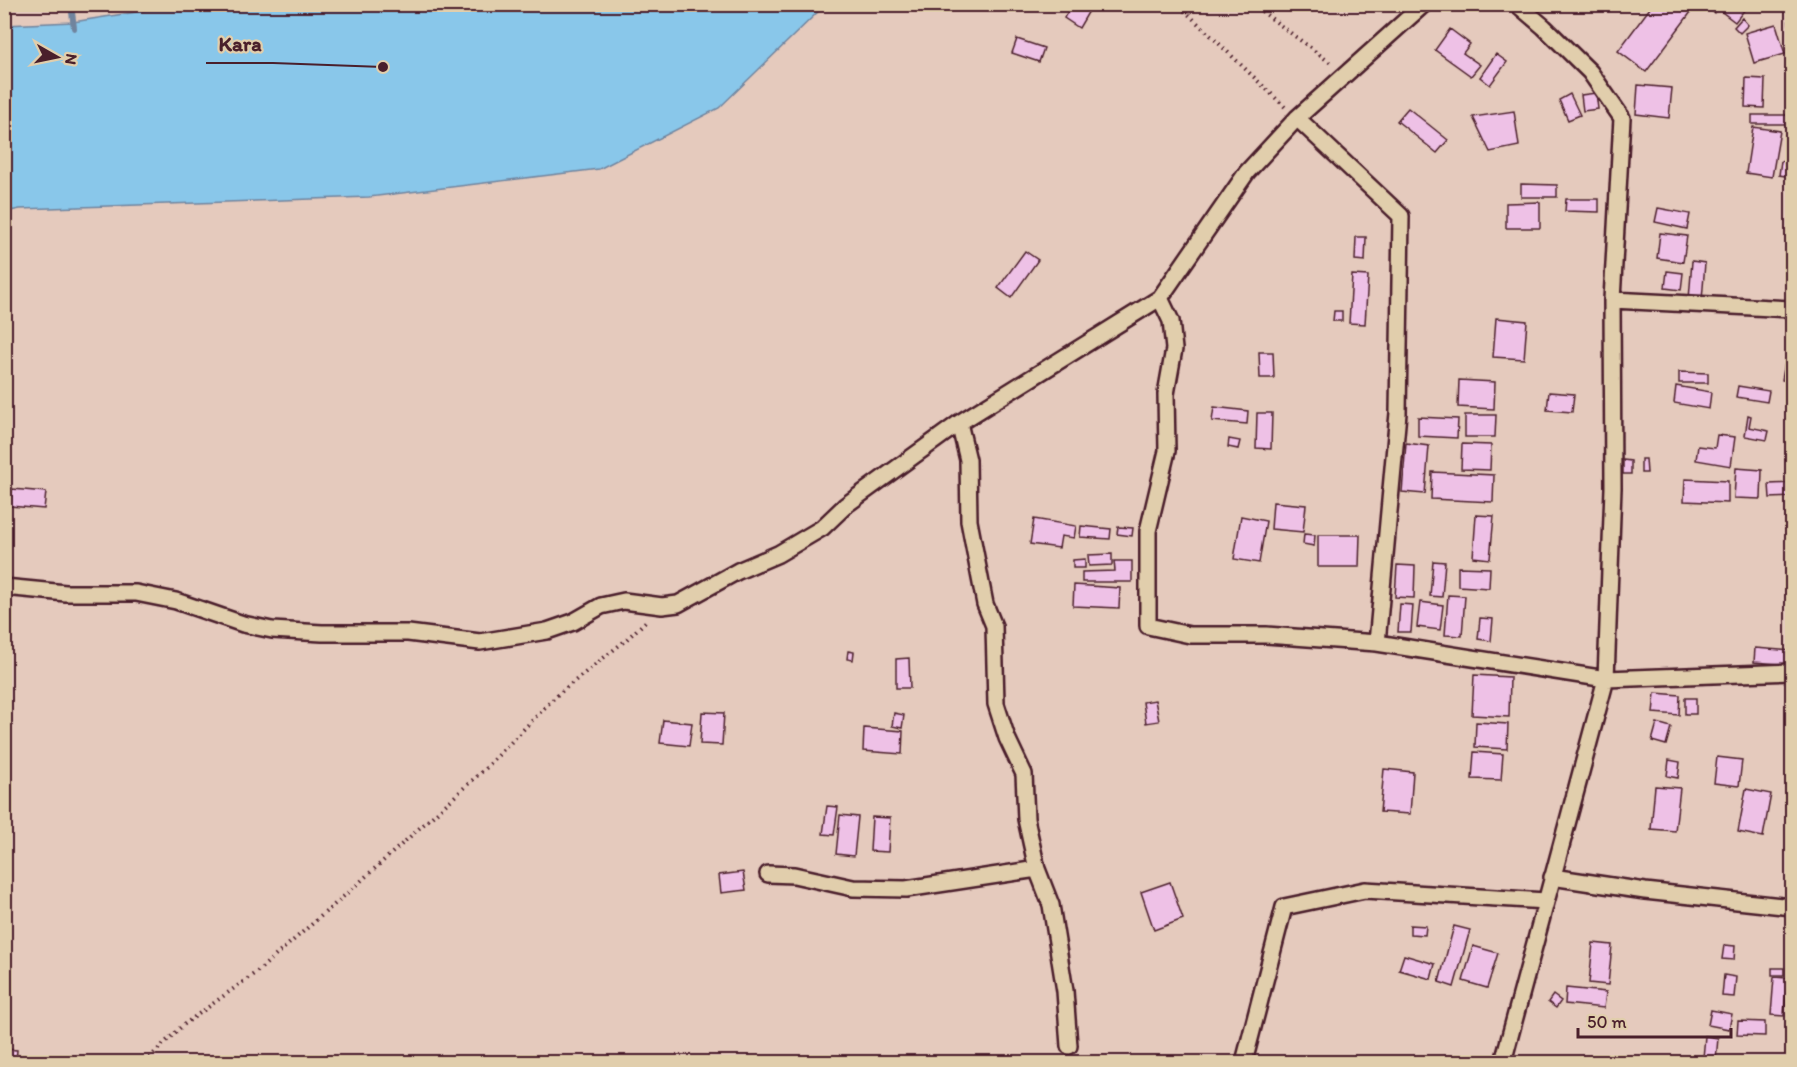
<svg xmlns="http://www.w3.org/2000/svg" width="1797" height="1067" font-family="Itim,sans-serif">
<rect width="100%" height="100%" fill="#e5cabd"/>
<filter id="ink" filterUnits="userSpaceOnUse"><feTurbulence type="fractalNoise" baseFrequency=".0167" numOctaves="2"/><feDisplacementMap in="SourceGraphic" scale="12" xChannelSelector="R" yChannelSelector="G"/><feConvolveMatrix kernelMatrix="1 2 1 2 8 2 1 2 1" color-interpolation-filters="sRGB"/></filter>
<g filter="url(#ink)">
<!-- water -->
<path fill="#89c7ea" stroke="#70849e" stroke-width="1.5" d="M180,5V4L825,5L719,108L599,169L369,197L20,209L5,212V25L73,22Z"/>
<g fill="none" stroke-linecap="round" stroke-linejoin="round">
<!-- stream -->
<path stroke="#70849e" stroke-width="6" d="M71,4L74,28"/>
</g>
<!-- building -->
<path fill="#eec1e6" stroke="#4a1f2b" stroke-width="1.5" d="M1072,4H1093L1079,28L1064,18Z
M1653,4H1697L1646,72L1618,51Z
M1704,4H1721L1714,13Z
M1727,4H1749L1735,22L1722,12Z
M1742,18L1748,25L1740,33L1734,27Z
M1792,20V43L1789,21Z
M1776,24L1785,54L1754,63L1745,33Z
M1450,29L1470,44L1463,53L1480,65L1471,76L1435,50Z
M1017,39L1044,48L1039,62L1012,53Z
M1496,54L1507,62L1490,85L1480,77Z
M1746,78L1765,79L1764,108L1745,107Z
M1638,85L1672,88L1669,118L1636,114Z
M1596,93L1598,109L1583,111L1581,95Z
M1570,94L1580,115L1568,120L1559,100Z
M1408,108L1448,140L1437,153L1397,121Z
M1514,111L1519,146L1490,152L1473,117Z
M1752,115H1792V124H1752Z
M1753,127L1780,131L1772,177L1746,173Z
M1781,161L1792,163V177L1779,175Z
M1521,184L1557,185V197H1521Z
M1566,199H1599V212L1565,211Z
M1540,202V228H1506V203Z
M1658,208L1690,214L1687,229L1655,222Z
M1660,233L1687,236L1683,262L1657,258Z
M1356,237H1366L1365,261L1355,260Z
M1025,251L1038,260L1011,298L998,288Z
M1692,261L1705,263L1702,300L1689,299Z
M1667,271L1683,273L1681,290L1665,288Z
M1792,271V301H1788Z
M1352,275L1368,276L1365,324L1349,323Z
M1334,311H1342V321H1333Z
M1788,315L1792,316V324L1786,323Z
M1496,318L1527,321L1524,359L1493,357Z
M1790,334H1792V382L1782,380Z
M1259,352H1273L1274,378H1260Z
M1679,372L1708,373V383H1679Z
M1459,380L1495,382L1494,409L1458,407Z
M1676,386L1711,392L1709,409L1674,403Z
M1738,386L1769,391L1767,402L1736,397Z
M1549,392L1574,394L1572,412L1547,410Z
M1214,407L1248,411L1247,424L1212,421Z
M1257,413H1272L1271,449L1256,448Z
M1465,415H1496L1495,437H1465Z
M1748,415L1751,416L1749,427L1769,431L1767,440L1745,436Z
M1418,417L1458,419L1457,438L1418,436Z
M1717,435L1735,437L1731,466L1696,460L1698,446L1715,448Z
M1229,439L1240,441L1238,449L1228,447Z
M1406,443L1429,446L1425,494L1402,492Z
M1462,444L1491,445L1490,470L1461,469Z
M1641,459H1646L1647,473H1641Z
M1623,460L1631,461V474H1623Z
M1736,468L1762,470L1761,499L1734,498Z
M1432,472L1494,475L1493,502L1431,499Z
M1685,479L1728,481V503L1684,501Z
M1792,483V497L1770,498L1769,484Z
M12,489L46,492L44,509L10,506Z
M1273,502L1306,505L1303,532L1271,529Z
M1476,515L1494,516L1490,559L1473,557Z
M1241,516L1266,521L1259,563L1234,559Z
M1034,519L1076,526L1074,538L1061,536L1059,548L1030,544Z
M1081,526L1111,529L1110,539L1080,537Z
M1118,527L1133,528L1132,536L1117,534Z
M1304,534L1315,535L1314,546L1303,544Z
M1318,535H1360L1359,567H1318Z
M1112,554V565L1089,566L1088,555Z
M1085,559V568H1073V560Z
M1114,561H1132V582H1082V572L1115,571Z
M1433,561L1445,562L1442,597L1430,596Z
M1397,565L1415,566L1414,598L1395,597Z
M1458,567L1490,568L1489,588L1458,586Z
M1074,585L1120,588L1119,608L1073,606Z
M1448,595L1465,596L1462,636L1445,635Z
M1420,602L1443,605L1440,630L1417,627Z
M1400,604L1413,605L1411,632H1398Z
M1480,618L1493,619L1491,641L1478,639Z
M1755,648L1792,651V665L1754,662Z
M848,651L854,652L853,660L847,659Z
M909,658L910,688H896V659Z
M1474,675L1510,677L1509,717L1472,715Z
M1655,693L1680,695L1679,715L1653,713Z
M1685,698H1696V714H1685Z
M1155,700L1159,721L1146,723L1143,702Z
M702,712L724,713L722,745L700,744Z
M894,713L904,715L902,728L892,726Z
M663,720L692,723L689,746L660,743Z
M1476,722L1508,724L1507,749L1475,747Z
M1657,723L1671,727L1666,745L1652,741Z
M864,728L903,731L902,754L863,751Z
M1474,752L1503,754L1501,780L1472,779Z
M1717,757L1742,760L1739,786L1714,783Z
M1669,760L1680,762L1678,778L1667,776Z
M1384,769L1413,772L1410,814L1380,812Z
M1655,786L1680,788L1675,831L1651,829Z
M1746,789L1771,794L1763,837L1738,832Z
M827,806L838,807L834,835L823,834Z
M840,815L858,817L854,856L836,854Z
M872,817L890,818L888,852L870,851Z
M743,872L746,890L721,893L719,875Z
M1170,882L1183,919L1154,930L1141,892Z
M1410,925L1426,926L1425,935L1410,934Z
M1454,926L1470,930L1454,987L1439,982Z
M1593,943L1612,945L1608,985L1589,983Z
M1724,945L1735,946L1734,960L1722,959Z
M1473,946L1498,953L1487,988L1463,981Z
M1404,955L1435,964L1431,979L1399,970Z
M1772,968H1784V975H1772Z
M1724,975L1736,977L1734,997L1722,996Z
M1774,977L1787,978L1784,1016L1771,1015Z
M1566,988L1606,992L1604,1008L1565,1004Z
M1553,995L1561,1001L1556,1008L1548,1002Z
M1711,1010L1732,1014L1729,1029L1708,1025Z
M1738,1021L1765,1022V1036L1737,1035Z
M1705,1036L1718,1038L1716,1060L1703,1058Z
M6,1049L17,1050L16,1062H5Z
M1088,1057L1091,1062H1078V1061Z"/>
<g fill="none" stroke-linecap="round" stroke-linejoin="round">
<defs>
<path id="minor" d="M1297,118L1401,216L1398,413L1377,643
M1160,298L1171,321L1174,349L1166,394L1167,451L1148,531V626L1190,635H1266L1377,643L1606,679L1792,672
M1612,300L1792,309
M959,423L968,460L969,521L985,604L994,626L996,704L1007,738L1024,774L1026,819L1037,869L1051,905L1065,991L1069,1046
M4,587L66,593H136L176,601L243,624L272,630L322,633H408L480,642L547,631L573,622L601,606L624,601L662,606L678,604L738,571L778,554L822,528L846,505L959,423L1160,298L1247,172L1297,118L1424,4
M768,874L794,875L853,888L906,889L1037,869
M1552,877L1645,891L1792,907
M1244,1062L1284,907L1365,890L1546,901
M1503,1062L1606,679L1613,488L1612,300L1622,118L1590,72L1544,27L1517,4"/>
</defs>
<!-- minor casing -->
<use href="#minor" stroke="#4a1f2b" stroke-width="20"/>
<!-- path -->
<path stroke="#4a1f2b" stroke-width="4" stroke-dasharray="1.5 4.5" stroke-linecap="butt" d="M1174,4L1186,12L1286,108
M1252,4L1332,64
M1186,12L1195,4
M145,1062L182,1026L258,971L351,890L486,768L556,696L626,640L646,621"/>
<!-- minor -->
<use href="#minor" stroke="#e1ceac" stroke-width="15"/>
</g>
</g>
<!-- callouts -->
<path fill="none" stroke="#4a1f2b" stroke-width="2" d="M383 67L273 63H206"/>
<circle fill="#4a1f2b" stroke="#e1ceac" stroke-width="2" cx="383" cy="67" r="6"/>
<g font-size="21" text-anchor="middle" font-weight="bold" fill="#4a1f2b" stroke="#e1ceac" stroke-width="4.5" stroke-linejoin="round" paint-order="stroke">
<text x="240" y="51">Kara</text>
</g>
<!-- margin -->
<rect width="1797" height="1067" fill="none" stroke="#e1ceac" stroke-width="24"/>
<rect x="12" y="12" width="1773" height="1043" fill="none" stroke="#4a1f2b" stroke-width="2" filter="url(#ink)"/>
<!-- north arrow -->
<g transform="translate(57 57) rotate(99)" stroke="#e1ceac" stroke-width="4.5" paint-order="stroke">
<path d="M0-4.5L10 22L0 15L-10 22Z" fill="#4a1f2b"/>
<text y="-9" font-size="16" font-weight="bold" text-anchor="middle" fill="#4a1f2b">N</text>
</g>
<!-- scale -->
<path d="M1578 1028v9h153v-9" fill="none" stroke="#4a1f2b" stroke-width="3"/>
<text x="1587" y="1028" font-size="18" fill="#4a1f2b" stroke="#e1ceac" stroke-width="4.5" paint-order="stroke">50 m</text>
</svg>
